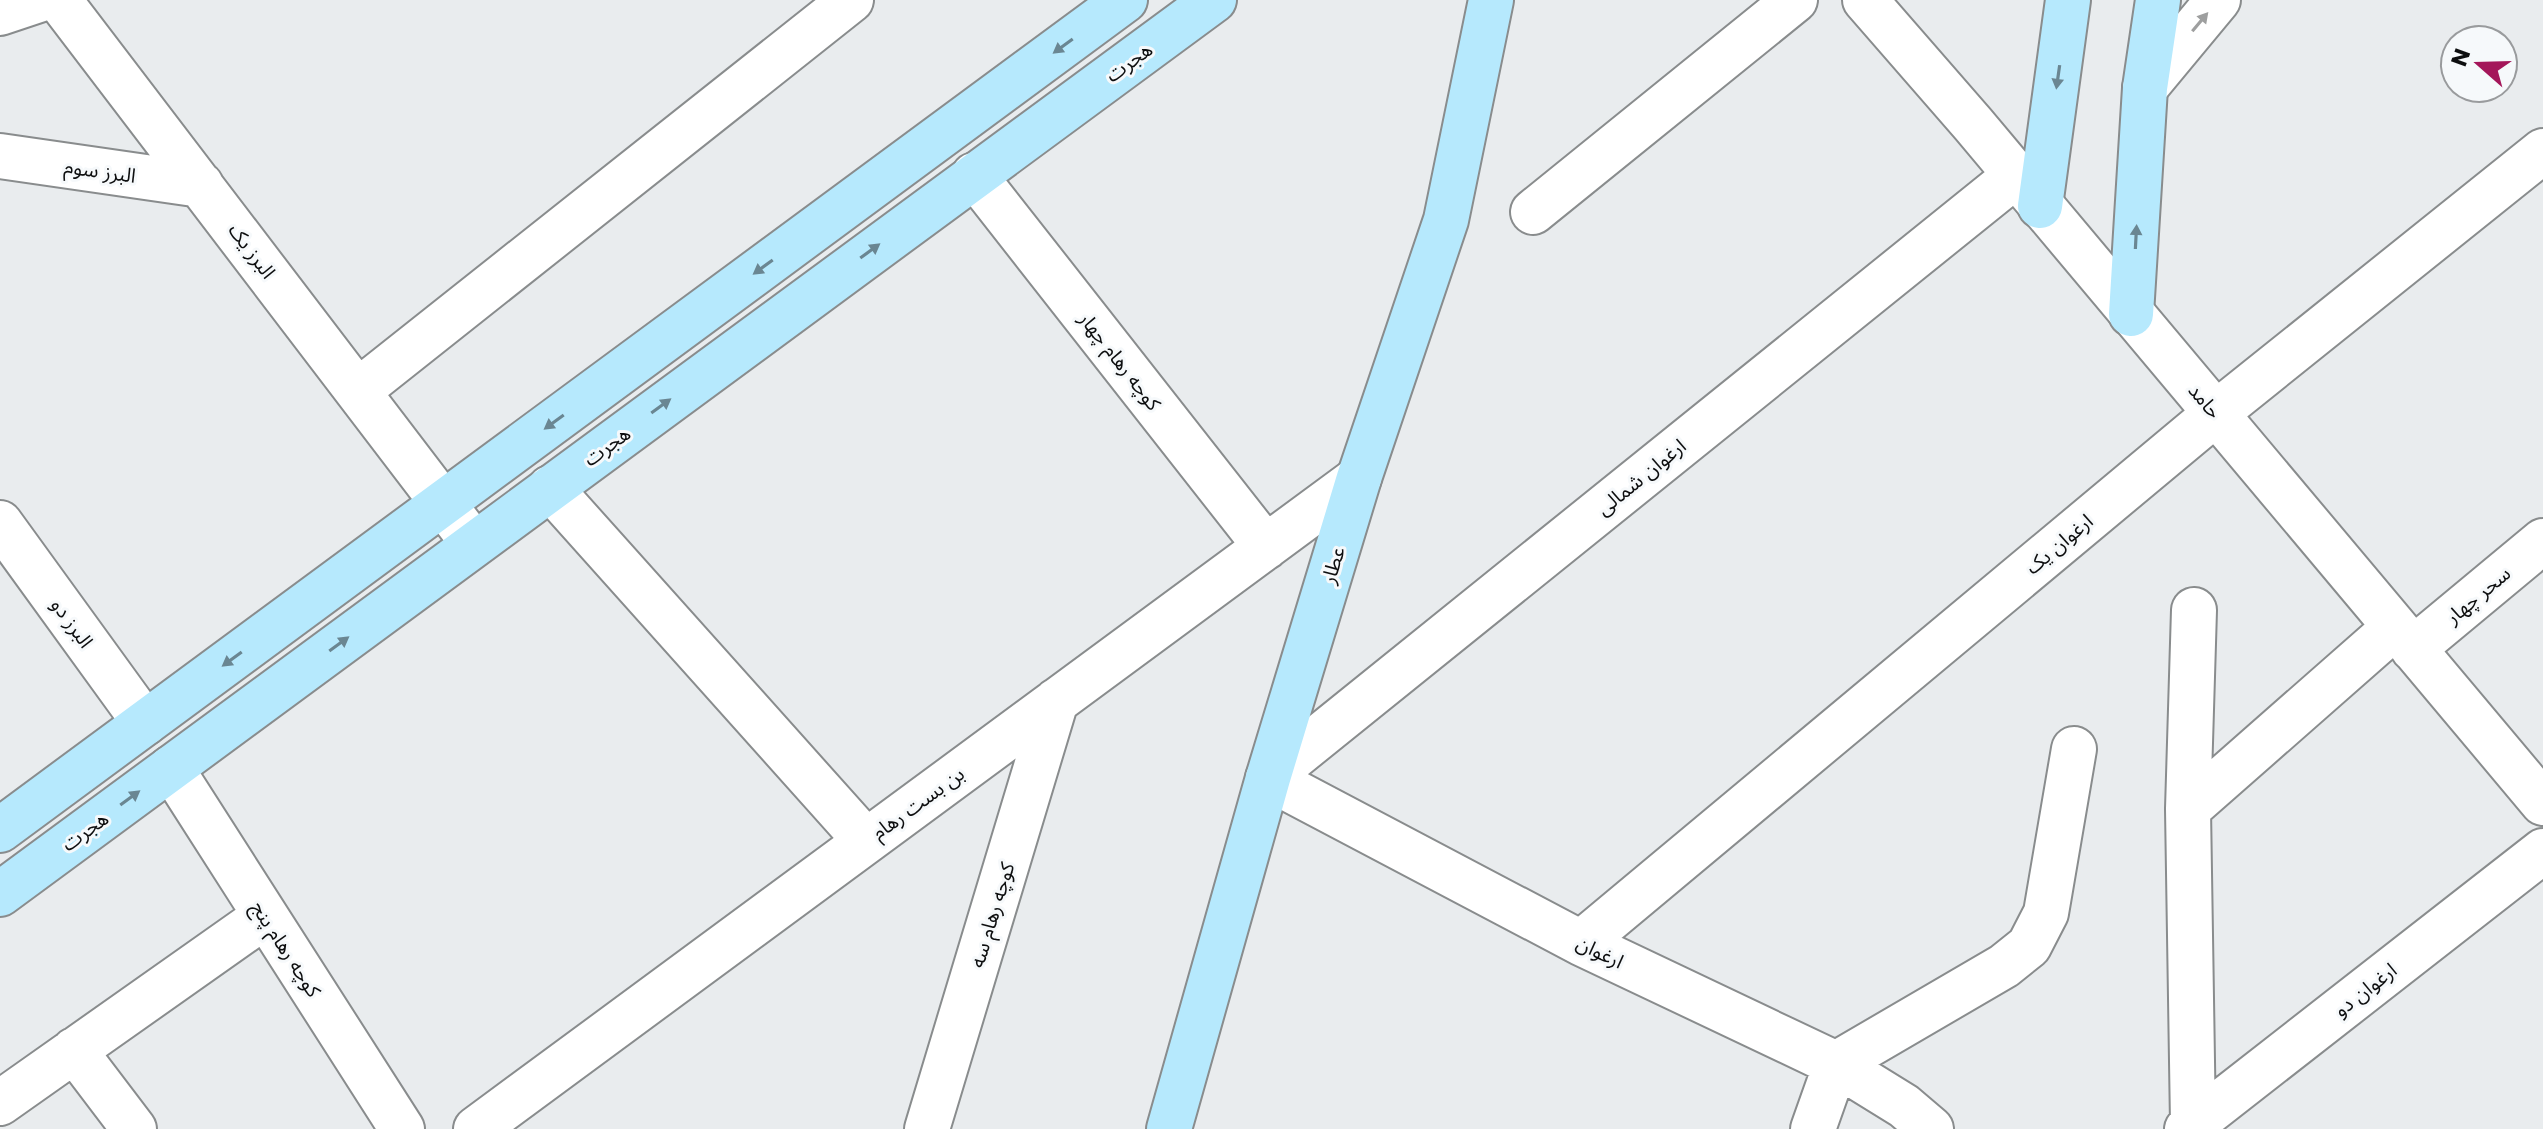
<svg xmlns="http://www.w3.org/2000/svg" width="2543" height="1129" font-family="Poppins,'Noto Sans Arabic',sans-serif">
<rect width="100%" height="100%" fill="#e9ecee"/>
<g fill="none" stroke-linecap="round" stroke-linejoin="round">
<defs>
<path id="street" d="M59,0L474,544
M1865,0L1973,124L2543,803
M0,13L39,0
M2145,88L2218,0
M0,156L201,185
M974,175L1266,547
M1533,212L1795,0
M358,391L851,0
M550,488L866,841
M0,523L145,723
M2413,649L2543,541
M171,768L402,1129
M2188,809L2395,627
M1581,943L2215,414L2543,151
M74,1050L134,1129
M0,1103L265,916
M2193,1124L2188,809L2194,610
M476,1129L1359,478
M927,1129L1056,701
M1813,1129L1836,1064L2004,966L2029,946L2046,913L2074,749
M1931,1129L1904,1106L1836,1064L1581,943L1268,778L2015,176
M2187,1129L2543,851"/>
<path id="secondary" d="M2040,206L2068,0
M2131,314L2145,88L2158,0
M0,830L1125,0
M0,894L1214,0
M1169,1129L1268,778L1359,478L1446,220L1491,0"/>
</defs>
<!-- street casing -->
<use href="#street" stroke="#898c8d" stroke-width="48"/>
<!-- secondary casing -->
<use href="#secondary" stroke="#898c8d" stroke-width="48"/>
<!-- street -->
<use href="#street" stroke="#fff" stroke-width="44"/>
<!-- secondary -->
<use href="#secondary" stroke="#b6e9fd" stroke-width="44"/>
</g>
<!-- one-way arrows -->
<defs><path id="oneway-solid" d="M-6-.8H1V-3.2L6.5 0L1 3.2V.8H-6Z" transform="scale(2)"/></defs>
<use fill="#9e9f9f" href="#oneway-solid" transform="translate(2200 22) rotate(-50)"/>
<g fill="#6a8692">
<use href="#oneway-solid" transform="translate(1063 46) rotate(144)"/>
<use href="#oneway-solid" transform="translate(2058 77) rotate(98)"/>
<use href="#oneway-solid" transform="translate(2136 237) rotate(-87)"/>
<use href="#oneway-solid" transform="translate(870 251) rotate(-36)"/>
<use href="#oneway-solid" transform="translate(763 267) rotate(144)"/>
<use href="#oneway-solid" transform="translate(661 406) rotate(-36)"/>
<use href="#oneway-solid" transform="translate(554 422) rotate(144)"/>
<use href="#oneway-solid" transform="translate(339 644) rotate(-36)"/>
<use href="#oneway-solid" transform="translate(232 659) rotate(144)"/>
<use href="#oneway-solid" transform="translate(130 798) rotate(-36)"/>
</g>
<g text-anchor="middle" stroke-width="6" stroke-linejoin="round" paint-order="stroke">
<!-- street labels -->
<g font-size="20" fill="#0d0e0f" stroke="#f6f9fb">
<text transform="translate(1129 62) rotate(-36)" y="7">هجرت</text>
<text transform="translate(100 171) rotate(8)" y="7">البرز سوم</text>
<text transform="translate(252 251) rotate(53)" y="7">البرز یک</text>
<text transform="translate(1120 361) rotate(52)" y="7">کوچه رهام چهار</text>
<text transform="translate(2205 401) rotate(50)" y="7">حامد</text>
<text transform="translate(607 446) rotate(-36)" y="7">هجرت</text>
<text transform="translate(1641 477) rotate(-39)" y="7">ارغوان شمالی</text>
<text transform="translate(2059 544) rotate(-40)" y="7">ارغوان یک</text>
<text transform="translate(1333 565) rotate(-73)" y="7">عطار</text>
<text transform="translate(2478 595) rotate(-40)" y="7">سحر چهار</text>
<text transform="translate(72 623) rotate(54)" y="7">البرز دو</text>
<text transform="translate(918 803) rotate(-36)" y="7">بن بست رهام</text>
<text transform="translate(85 831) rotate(-36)" y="7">هجرت</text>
<text transform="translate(992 915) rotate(-73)" y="7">کوچه رهام سه</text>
<text transform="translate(286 949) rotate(57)" y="7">کوچه رهام پنج</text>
<text transform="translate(1600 952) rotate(26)" y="7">ارغوان</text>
<text transform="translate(2365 990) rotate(-38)" y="7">ارغوان دو</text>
</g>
</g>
<!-- north arrow -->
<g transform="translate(2479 64) rotate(290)"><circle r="38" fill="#f6f9fb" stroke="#999b9d" stroke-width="2"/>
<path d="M0-6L14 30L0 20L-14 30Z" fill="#a4165a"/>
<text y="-12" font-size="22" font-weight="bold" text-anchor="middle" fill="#0d0e0f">N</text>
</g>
</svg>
